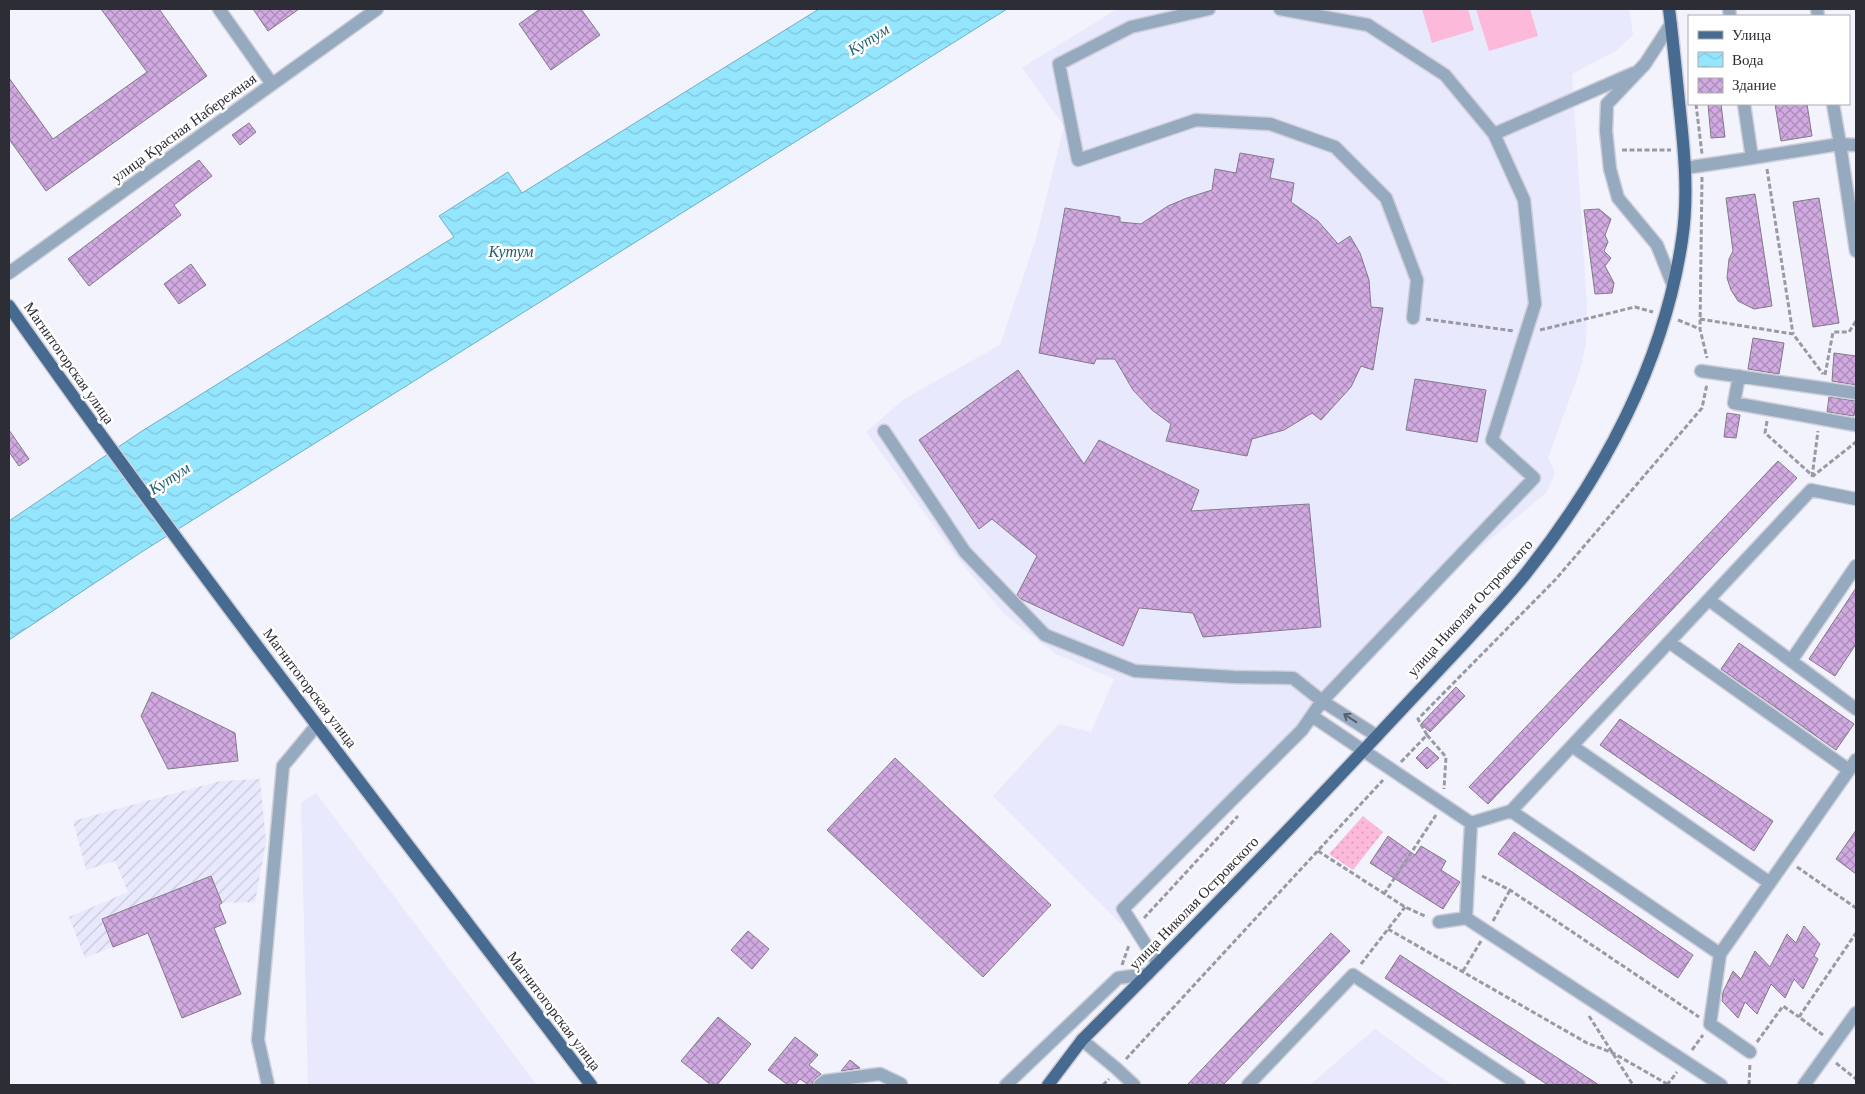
<svg xmlns="http://www.w3.org/2000/svg" width="1865" height="1094" font-family="'Times New Roman',serif">
<defs>
<pattern id="industrial-furrows" width="10" height="10" patternUnits="userSpaceOnUse" patternTransform="scale(1.25)"><rect width="10" height="10" fill="#e8e9fc"/><path d="M-1 1l2-2M0 10L10 0M9 11l2-2" fill="none" stroke="#c7c8d9"/></pattern>
<pattern id="park-dots" width="8" height="8" patternUnits="userSpaceOnUse" patternTransform="scale(1.25)"><rect width="8" height="8" fill="#fcb9da"/><path d="M2 2h.1M6 6h.1" fill="none" stroke="#d89fbc" stroke-width="1.8" stroke-linecap="round"/></pattern>
<pattern id="water-waves" width="16" height="10" patternUnits="userSpaceOnUse" patternTransform="scale(1.25)"><rect width="16" height="10" fill="#93e6fe"/><path d="M0 5q4-4 8 0t8 0" fill="none" stroke="#7fc6da"/></pattern>
<pattern id="building-cross-hatch" width="8" height="8" patternUnits="userSpaceOnUse" patternTransform="scale(1.25)"><rect width="8" height="8" fill="#d1aae1"/><path d="M0 0l8 8M0 8l8-8" fill="none" stroke="#aa8bb7"/></pattern>
</defs>
<rect width="100%" height="100%" fill="#f2f3fd"/>
<!-- built -->
<path fill="#e8e9fc" d="M1117,9H1629L1633,35L1617,50L1572,74L1587,306L1586,344L1580,370L1548,458L1555,473L1547,492L1444,578L1315,708L1121,924L993,796L1059,724L1091,732L1114,679L1056,654L1005,615L955,555L866,432L904,399L1000,345L1036,239L1064,126L1022,68Z
M316,793L537,1085H308L301,803Z
M1375,1029L1452,1085H1310Z"/>
<!-- industrial -->
<path fill="url(#industrial-furrows)" d="M260,779L266,842L255,902L222,903L85,958L69,917L128,892L115,861L86,870L73,821L220,781Z"/>
<!-- grass -->
<path fill="#fcb9da" d="M1422,9H1468L1474,30L1432,43Z
M1476,9H1530L1538,36L1489,51Z"/>
<!-- park -->
<path fill="url(#park-dots)" d="M1363,816L1383,832L1353,870L1329,854Z"/>
<!-- water -->
<path fill="url(#water-waves)" stroke="#74aec2" d="M819,9H1007L140,553L9,640V521L142,431L454,237L439,216L508,172L522,193Z"/>
<!-- building -->
<path fill="url(#building-cross-hatch)" stroke="#85788b" d="M101,9H159L207,76L46,191L9,139V78L53,139L147,72Z
M253,9H299L268,31Z
M540,9H581L600,35L551,70L519,24Z
M1708,104H1721L1725,137L1711,138Z
M1775,104H1807L1812,136L1781,141Z
M249,123L256,132L240,145L232,135Z
M1240,153L1274,159L1270,178L1294,183L1291,202L1318,221L1338,244L1350,236L1360,253L1369,280L1371,307L1383,308L1373,370L1361,366L1351,387L1321,420L1312,413L1284,430L1252,439L1247,456L1166,441L1171,424L1152,410L1133,390L1115,359H1096L1094,364L1039,353L1065,208L1120,217V222L1141,224L1168,206L1187,198L1212,190L1215,169L1236,173Z
M199,160L212,176L174,205L181,215L89,286L68,259Z
M1755,194L1772,306L1754,309L1738,301L1731,290L1727,278L1729,259L1733,251L1726,198Z
M1819,198L1839,323L1813,327L1793,202Z
M1599,209L1611,219L1605,235L1608,242L1604,251L1611,258L1605,266L1614,283L1612,293L1595,294L1584,210Z
M191,264L206,285L179,304L164,284Z
M1753,338L1784,343L1779,374L1748,369Z
M1834,353L1856,356V385L1832,381Z
M1018,370L1084,464L1099,440L1199,490L1191,511L1309,504L1321,627L1203,637L1193,613L1139,608L1123,646L1021,599L1017,595L1037,556L992,519L979,529L919,440Z
M1415,379L1486,390L1477,442L1406,430Z
M1829,397L1856,401L1854,416L1827,412Z
M1727,413L1740,415L1736,438L1724,437Z
M9,430L29,459L19,466L9,452Z
M1778,461L1797,478L1488,804L1469,787Z
M1856,588V644L1835,676L1809,659Z
M1739,643L1854,724L1836,750L1721,669Z
M1456,687L1465,696L1430,732L1421,724Z
M152,692L235,733L238,761L168,769L141,716Z
M1620,719L1773,821L1754,851L1600,745Z
M1427,747L1439,758L1427,769L1416,758Z
M895,758L1051,905L983,977L827,830Z
M1856,830V874L1836,859Z
M1514,832L1693,955L1678,978L1498,854Z
M1388,836L1415,855L1421,846L1446,861L1441,870L1460,882L1443,909L1370,863Z
M211,876L222,903L219,905L226,923L214,928L241,994L182,1018L148,933L113,947L102,919Z
M1804,926L1820,944L1814,956L1818,959L1803,989L1794,979L1785,998L1771,984L1757,1014L1745,1002L1738,1018L1722,1001L1723,992L1733,971L1741,979L1755,951L1770,967L1787,934L1796,943Z
M748,931L769,949L752,969L731,950Z
M1331,933L1350,951L1223,1085H1187Z
M1400,955L1599,1085H1548L1385,978Z
M718,1017L751,1044L717,1085H711L681,1061Z
M795,1037L818,1055L809,1065L821,1074L815,1079L812,1085H809L800,1079L795,1085H788L768,1070Z
M850,1060L860,1068L841,1071Z"/>
<g fill="none" stroke-linecap="round" stroke-linejoin="round">
<defs>
<path id="minor" d="M219,9L272,84
M1209,9L1131,27L1059,64L1078,160L1196,120L1270,124L1335,147L1386,198L1417,280L1413,318
M1729,9L1730,16
M1817,9L1818,16
M1671,24L1645,64L1607,104L1606,131L1610,169L1618,198L1657,245L1673,285
M1833,104L1840,144L1856,145
M1494,134L1634,73
M1752,158L1840,144L1856,251
M1685,168L1752,158L1744,104
M9,273L377,9
M1701,371L1856,393
M1739,376L1734,403L1856,425
M884,431L965,552L1045,635L1135,671L1234,677L1293,678L1322,701L1377,736
M1709,600L1856,709
M1669,642L1849,770
M1791,661L1856,566
M1312,716L1471,823L1511,811L1811,490L1856,499
M1572,746L1770,883
M1511,811L1720,954
M1471,823L1466,918L1721,1085
M1439,922L1466,918
M1158,964L1123,909L1302,730L1322,701L1534,478L1492,440L1535,304L1524,200L1494,134L1445,75L1368,25L1280,9
M1082,1040L1117,1069L1134,1085
M1750,1052L1710,1024L1720,954L1856,760
M268,1085L258,1040L283,766L317,725
M820,1085L825,1081L880,1074L901,1084
M1006,1085L1118,978L1148,974
M1248,1085L1353,975L1519,1085
M1804,1085L1856,1013"/>
<path id="major" d="M9,306C195,571 395,827 591,1085
M1048,1085L1082,1040C1181,941 1279,841 1375,738C1405,706 1435,674 1465,642C1486,619 1508,596 1527,572C1603,476 1664,362 1682,240C1689,195 1684,148 1679,102C1676,71 1673,40 1669,9"/>
</defs>
<!-- minor casing -->
<use href="#minor" stroke="#cfcfd9" stroke-width="15"/>
<!-- major casing -->
<use href="#major" stroke="#cfcfd9" stroke-width="15"/>
<!-- path -->
<path stroke="#999aa3" stroke-width="3" stroke-dasharray="5 2.5" stroke-linecap="butt" d="M1696,104L1702,154
M1622,150H1671
M1767,169L1793,334
M1702,177L1700,329L1707,358
M1426,319L1514,331
M1700,319L1793,334L1823,374
M1678,320L1700,329
M1540,330L1635,307L1653,312
M1825,375L1833,332H1849L1856,321
M1767,421L1765,433L1813,476L1856,442
M1812,477L1818,431
M1427,735L1446,757L1444,789
M1401,762L1427,735L1418,719L1556,579L1702,408L1707,384
M1318,851L1405,907L1427,917
M1797,867L1856,908
M1482,876L1510,890L1699,1017
M1384,894L1436,815
M1144,918L1238,816
M1493,921L1510,890
M1388,929L1587,1043L1613,1053L1669,1085
M1361,964L1405,907
M1122,965L1129,945
M1463,971L1481,941
M1589,1016L1633,1085
M1823,1035L1799,1017L1856,933
M1757,1042L1783,1006L1799,1017
M1692,1050L1703,1035
M1126,1059L1383,780
M1836,1063L1856,1079
M1103,1085L1109,1079
M1667,1085L1677,1072
M1749,1085L1750,1063"/>
<!-- minor -->
<use href="#minor" stroke="#95a9bf" stroke-width="12"/>
<!-- major -->
<use href="#major" stroke="#466a90" stroke-width="12"/>
</g>
<!-- one-way arrows -->
<defs><path id="oneway-shaft" d="M-6 0H5M1.5-3L5.5 0L1.5 3" fill="none" stroke-width="1.6" stroke-linecap="round" stroke-linejoin="round" transform="scale(1.25)"/></defs>
<use stroke="#575f6d" href="#oneway-shaft" transform="translate(1350 718) rotate(-147)"/>
<g text-anchor="middle" stroke-width="5" stroke-linejoin="round" paint-order="stroke">
<!-- street labels -->
<g font-size="15" fill="#2d2d36" stroke="#fff">
<text transform="translate(184 128) rotate(-36)" y="5">улица Красная Набережная</text>
<text transform="translate(69 363) rotate(55)" y="5">Магнитогорская улица</text>
<text transform="translate(1470 608) rotate(-48)" y="5">улица Николая Островского</text>
<text transform="translate(310 688) rotate(53)" y="5">Магнитогорская улица</text>
<text transform="translate(1194 903) rotate(-46)" y="5">улица Николая Островского</text>
<text transform="translate(554 1011) rotate(53)" y="5">Магнитогорская улица</text>
</g>
<!-- water labels -->
<g font-size="16" font-style="italic" fill="#1c5f70" stroke="#fff">
<text transform="translate(868 39) rotate(-32)" y="6">Кутум</text>
<text x="511" y="257">Кутум</text>
<text transform="translate(169 478) rotate(-33)" y="6">Кутум</text>
</g>
</g>
<!-- border -->
<rect width="1865" height="1094" fill="none" stroke="#2d2d36" stroke-width="20"/>
<!-- legend -->
<rect x="1688" y="15" width="162" height="90" fill="#ffffff" stroke="#ababaf"/>
<rect x="1698" y="31" width="25" height="8" fill="#466a90" stroke="#ababaf"/>
<text x="1732" y="40" font-size="15" fill="#2d2d36">Улица</text>
<rect x="1698" y="52" width="25" height="15" fill="url(#water-waves)" stroke="#ababaf"/>
<text x="1732" y="65" font-size="15" fill="#2d2d36">Вода</text>
<rect x="1698" y="78" width="25" height="15" fill="url(#building-cross-hatch)" stroke="#ababaf"/>
<text x="1732" y="90" font-size="15" fill="#2d2d36">Здание</text>
</svg>
